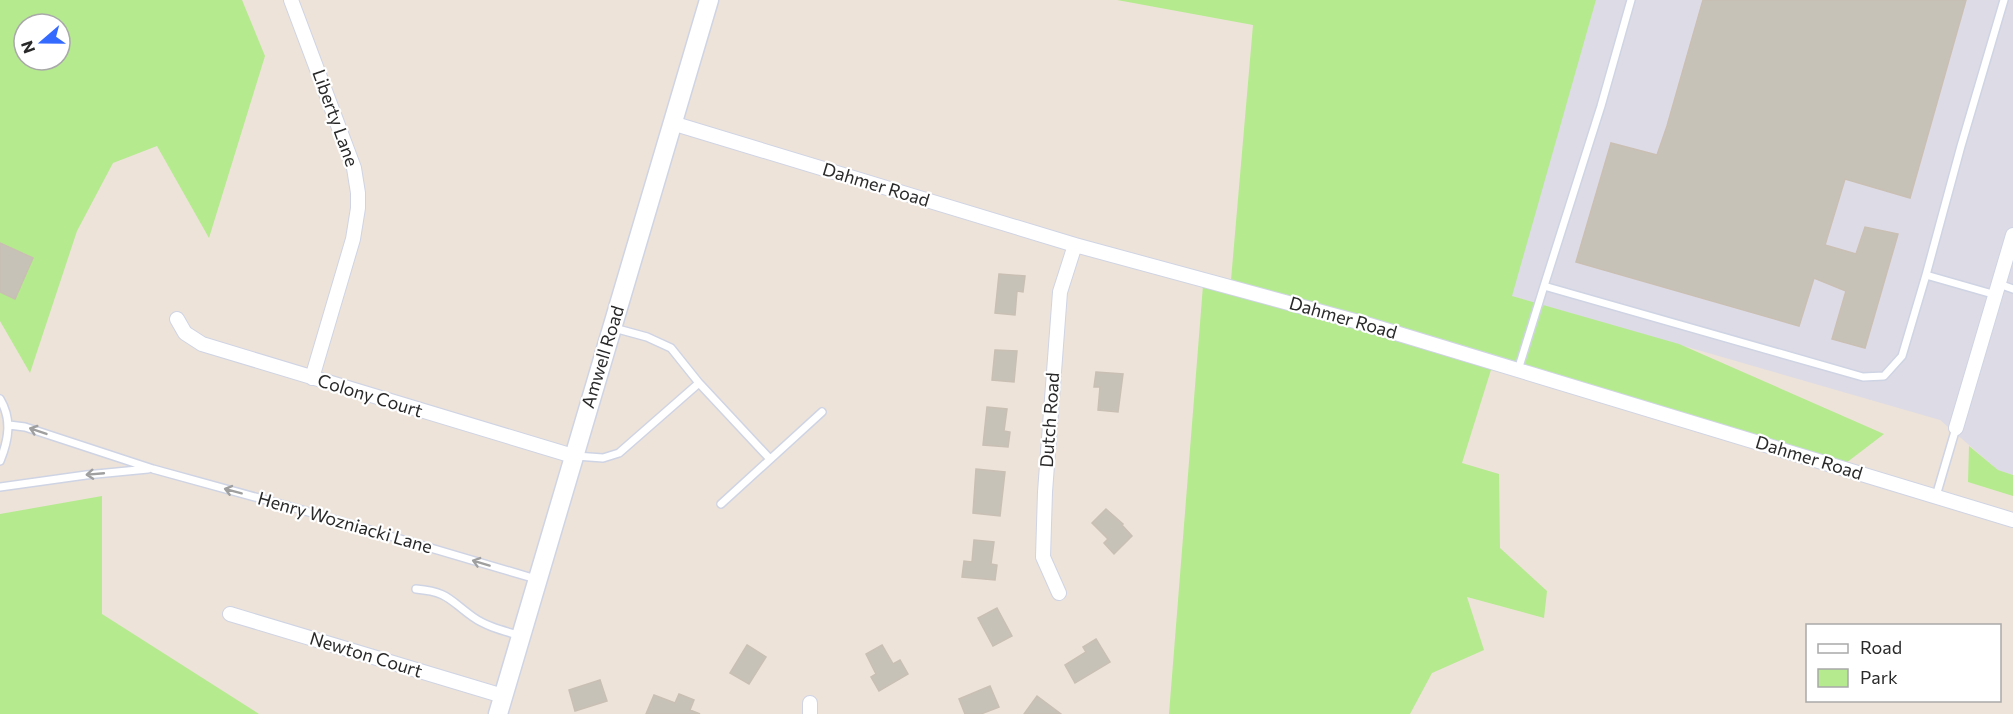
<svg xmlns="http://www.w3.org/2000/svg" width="2013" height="714" font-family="Commissioner,sans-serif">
<rect width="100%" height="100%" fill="#ede3d9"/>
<!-- industrial -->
<path fill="#dddbe5" d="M1596,0H2013V475L1998,470L1940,420L1511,296Z"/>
<!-- green -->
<path fill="#b5ea8f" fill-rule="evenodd" d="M0,0H242L265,56L209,238L157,146L113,163L77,231L30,373L0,321ZM24,24H60V60H24Z
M1117,0H1596L1512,296L1679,344L1884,434L1846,463L1495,357L1462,463L1499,474L1500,548L1547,591L1544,618L1467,597L1484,650L1432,673L1410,714H1169L1204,273L1231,280L1253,25Z
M1969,446L1998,470L2013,475V496L1968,482Z
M102,496V614L259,714H0V514Z"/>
<!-- building -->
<path fill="#c7c2b8" stroke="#c9bfb3" stroke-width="1.5" d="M1703,0H1966L1910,198L1845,179L1825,245L1856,254L1865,227L1898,234L1865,348L1832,339L1846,291L1814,278L1799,326L1576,262L1611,143L1657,155L1667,126Z
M0,243L33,258L15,299L0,292Z
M999,274L1025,276L1023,292L1017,291L1015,315L995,313Z
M995,350L1017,351L1014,382L992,380Z
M1096,372L1123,374L1118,412L1098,410L1100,387H1094Z
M987,407L1007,409L1004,431L1010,432L1008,447L983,445Z
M976,469L1005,472L1000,516L973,513Z
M1106,509L1123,524L1122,525L1132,536L1114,554L1104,543L1108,539L1092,523Z
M974,540L994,542L991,564L997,565L995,580L962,577L964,561L972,562Z
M997,608L1012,636L993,646L978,618Z
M1096,639L1110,662L1075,683L1065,665L1086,652L1083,647Z
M747,645L766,657L749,684L730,673Z
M882,645L893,664L900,660L908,674L879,691L871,677L876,674L866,654Z
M600,680L607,701L575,711L569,690Z
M990,686L999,707L981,714H965L959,699Z
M679,694L694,700L690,710L700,714H646L654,695L675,703Z
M1037,696L1061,714H1024Z"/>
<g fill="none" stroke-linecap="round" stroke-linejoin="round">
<defs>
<path id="lane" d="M1926,275L1961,146L2004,0
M1999,284L2013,289
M1544,286L1601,106L1631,0
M1518,370L1544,286L1863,377L1884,376L1902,356L1926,275L1996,295
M699,383L770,459
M0,399C12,419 9,439 0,461
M9,425L25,427L153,469L295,508L536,579
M576,456L603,458L619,453L699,383L671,348L647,337L614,328
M0,487L86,475L148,469
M1936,496L1956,428
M721,504L822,412
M416,589C449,592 449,600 473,617C487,627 505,631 521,636"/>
<path id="street" d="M291,0L354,168L358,193V208L353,239L312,378
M672,123L1075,245L1366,324L2013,520
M177,319L185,333L202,344L573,456
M1956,428L2013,235
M1059,593L1043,557L1045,492L1060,292L1075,245
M230,614L503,696
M810,703V714"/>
<path id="secondary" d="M498,714L709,0"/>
</defs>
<!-- lane casing -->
<use href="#lane" stroke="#cfd4e4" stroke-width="10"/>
<!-- street casing -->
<use href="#street" stroke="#cfd4e4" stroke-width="16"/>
<!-- secondary casing -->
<use href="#secondary" stroke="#cfd4e4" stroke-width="21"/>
<!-- lane -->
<use href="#lane" stroke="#fff" stroke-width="7"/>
<!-- street -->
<use href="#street" stroke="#fff" stroke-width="14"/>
<!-- secondary -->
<use href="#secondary" stroke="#fff" stroke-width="18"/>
</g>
<!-- one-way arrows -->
<defs><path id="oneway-shaft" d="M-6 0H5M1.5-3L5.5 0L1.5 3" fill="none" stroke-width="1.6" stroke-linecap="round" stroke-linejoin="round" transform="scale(1.5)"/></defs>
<g stroke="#9f9f9f">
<use href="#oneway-shaft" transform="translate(38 431) rotate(-161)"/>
<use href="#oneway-shaft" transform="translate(95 474) rotate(175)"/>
<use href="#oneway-shaft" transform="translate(233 491) rotate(-165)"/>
<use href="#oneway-shaft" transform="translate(481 563) rotate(-163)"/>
</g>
<g text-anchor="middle" stroke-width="4.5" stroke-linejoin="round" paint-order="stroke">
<!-- street labels -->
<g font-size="18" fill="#292929" stroke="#fff">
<text transform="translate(335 118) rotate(70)" y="6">Liberty Lane</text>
<text transform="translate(876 185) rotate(17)" y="6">Dahmer Road</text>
<text transform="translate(1343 318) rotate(16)" y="6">Dahmer Road</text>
<text transform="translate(603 357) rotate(-73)" y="6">Amwell Road</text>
<text transform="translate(370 396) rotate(17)" y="6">Colony Court</text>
<text transform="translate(1050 420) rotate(-86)" y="6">Dutch Road</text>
<text transform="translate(1809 458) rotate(17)" y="6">Dahmer Road</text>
<text transform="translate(345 523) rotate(16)" y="6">Henry Wozniacki Lane</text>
<text transform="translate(366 655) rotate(17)" y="6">Newton Court</text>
</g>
</g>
<!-- legend -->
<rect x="1806" y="624" width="195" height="78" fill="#ffffff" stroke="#a9a9a9" stroke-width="1.5"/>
<rect x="1818" y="644" width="30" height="9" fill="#ffffff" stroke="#a9a9a9" stroke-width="1.5"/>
<text x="1860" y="654" font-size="18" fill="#292929">Road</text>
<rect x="1818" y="669" width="30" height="18" fill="#b5ea8f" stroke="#a9a9a9" stroke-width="1.5"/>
<text x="1860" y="684" font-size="18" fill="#292929">Park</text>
<!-- north arrow -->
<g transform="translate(42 42) rotate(250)"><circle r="28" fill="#ffffff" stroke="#a9a9a9" stroke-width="1.5"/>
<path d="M0-4.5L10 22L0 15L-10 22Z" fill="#356aff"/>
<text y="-9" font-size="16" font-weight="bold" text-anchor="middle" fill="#292929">N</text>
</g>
</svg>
